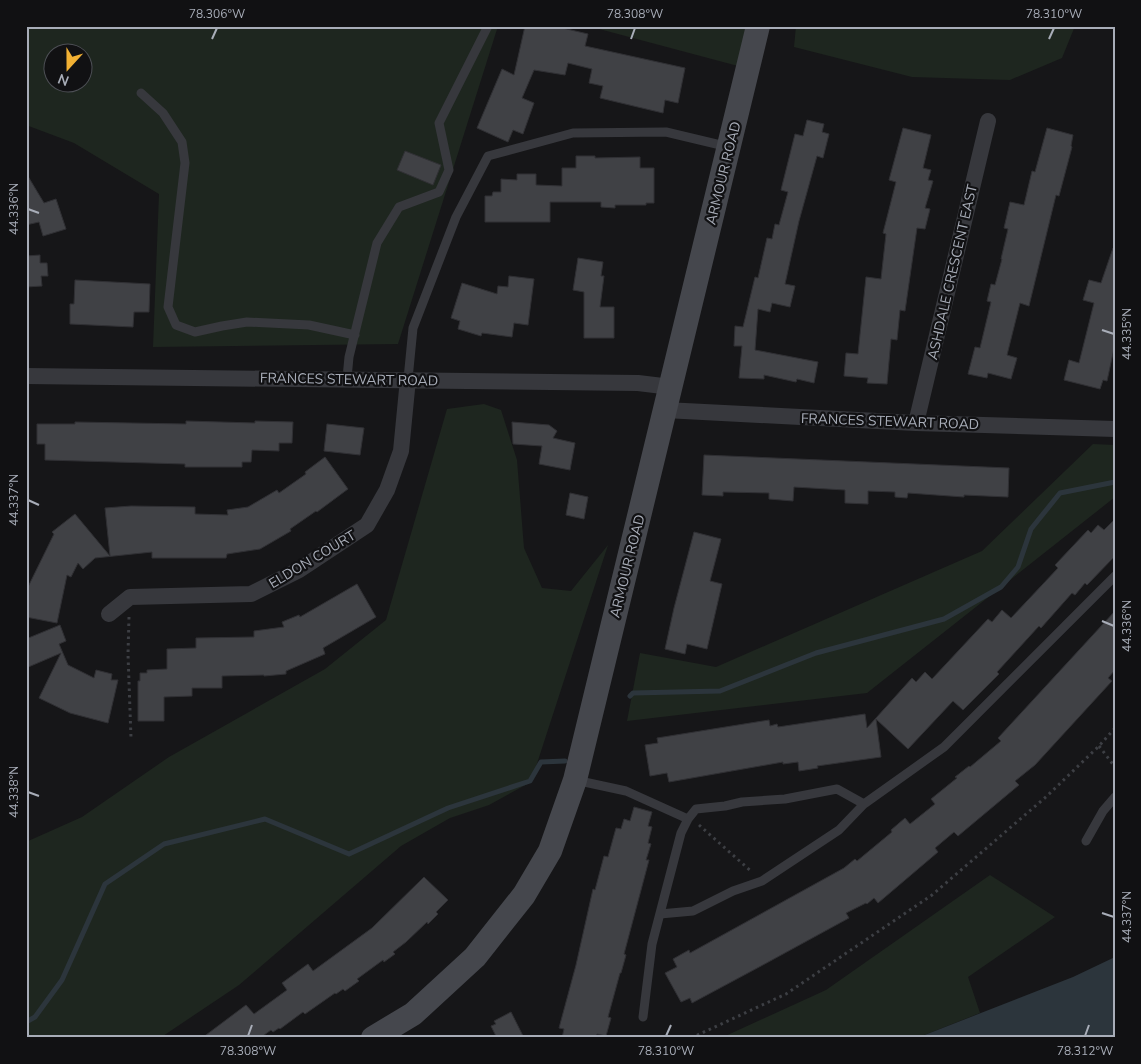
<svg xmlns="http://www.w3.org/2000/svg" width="1141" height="1064" font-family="'Nunito Sans',sans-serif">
<rect width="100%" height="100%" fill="#161618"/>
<!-- green -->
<path fill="#1e261f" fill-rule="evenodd" d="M26,26H498L398,344L153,347L159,194L74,143L26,125ZM52,52H82V82H52Z
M588,26H747L738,66Z
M796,26H1075L1062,58L1010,80L912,77L794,47Z
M484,404L501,410L517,460L524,548L542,588L571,591L608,545L531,782L489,805L450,818L401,846L239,985L160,1038H26V842L82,817L169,757L325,669L386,620L447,409Z
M1093,444L1115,445V497L867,693L627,721L640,653L716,667L982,551Z
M990,875L1055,917L968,977L980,1013L917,1038H721L826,990Z"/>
<!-- water -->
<path fill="#2c353c" d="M1115,957V1038H917L1073,977Z"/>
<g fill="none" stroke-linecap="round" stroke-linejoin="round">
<!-- stream -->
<path stroke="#2c353c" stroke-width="5" d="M630,696L633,693L720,691L816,653L944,619L1001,587L1018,567L1031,529L1060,493L1115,482
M26,1022L35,1017L62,980L105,884L164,844L265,819L349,854L448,808L530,781L541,762L565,761"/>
</g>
<!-- building -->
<path fill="#404145" stroke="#303034" d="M525,26H554L588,34L585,46L685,68L678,103L665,100L663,113L600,98L603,86L589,83L592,69L568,63L565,75L534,70L522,98L534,103L523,134L513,130L508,142L477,128L502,69L514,75Z
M807,120L824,124L822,132L829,134L823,158L817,156L799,221L785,284L795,286L790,307L772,303L770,312L758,309L755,350L818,362L814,383L797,379L796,382L764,375V379L739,378L742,346H734L735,326L743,327L755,277L758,278L767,238L772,239L775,224L779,225L788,192L781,190L795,134L803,136Z
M903,128L931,135L923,168L931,170L928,180L933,181L925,208L930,209L925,229L917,228L905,311L900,310L897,340L891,339L887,384L867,383L868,378L844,376L846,353L858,354L866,277L881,279L886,234L883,233L896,182L889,180Z
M1047,128L1073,135L1071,146L1072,147L1059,196L1056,195L1029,306L1020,303L1007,355L1017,358L1011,379L988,373L987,378L968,374L975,347L980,348L991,302L987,301L991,284L995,285L1002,259H1001L1008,229L1004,228L1010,202L1024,205L1032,171L1035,172Z
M405,151L441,165L433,185L397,170Z
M576,156H595V158L640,157V168H654V203H646V205H615V208L601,207V202H550V222H485V196H492L493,192H501V179L517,180V174H536V185L562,186V168H576Z
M26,173L44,203L56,199L66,229L43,236L39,222L26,225Z
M1113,248L1115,249V344L1107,381L1103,380L1100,389L1064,380L1069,360L1079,363L1094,303L1083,300L1089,280L1101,283Z
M40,255V263H47L48,276H41L42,286L26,287V256Z
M578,258L603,262L601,276H604L600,307H614V338H584V292L573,290Z
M509,276L534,279L528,325L514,323L512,337L482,333L481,336L458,329L460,321L451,318L462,283L497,294L498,286L508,287Z
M75,280L150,284L149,312H134L133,327L70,324V304H74Z
M186,421L255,423V421L293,422L292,443H279V451L252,450L251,462H242V467H185V464L45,460V444H37V424H75V422L186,424Z
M512,422L549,425L557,431L553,438L575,443L570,470L539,464L542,446L513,444Z
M327,424L364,428L360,455L324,451Z
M704,455L1009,468L1008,497L964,495V497L908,493L907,498L895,497V492L868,491V504L845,503V490L794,487L793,501L769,499V493L723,492V496L702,495Z
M325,457L348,489L317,512L316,511L290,529L291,531L260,549L227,554L226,558H152V552L95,558L83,569L78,563L71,577L67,575L57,623L26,617V591L54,534L52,532L75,514L110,556L105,508L131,506L195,507V514L228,515L227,510L248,507L277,490L279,493L306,474L305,472Z
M570,493L588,497L584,519L566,515Z
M1115,519V556L1087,585L1085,583L1075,595L1072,593L1041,628L1039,626L997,672L999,674L963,710L953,701L908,749L876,719L881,757L817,766L818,768L799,771L798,762L783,764V762L669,782L667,773L650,776L645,745L658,743L657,738L769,720L770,726L777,724L778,727L865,714L867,728L912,678L916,682L925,672L932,679L988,619L992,622L1002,610L1011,618L1058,568L1055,565L1088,530L1091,533L1098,525L1104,530Z
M694,532L721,539L710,581L722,584L707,649L687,644L685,654L665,649L674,608Z
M357,584L376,617L323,648L325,654L286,671V674L264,676V675L222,676V688H192V696L164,697V721H138V681H140V673H147V670L167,669V649L196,648V638L254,637V631L284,627L282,622L299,615L300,617Z
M1115,611V670L1108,678L1112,681L1035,765L1015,781L1019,785L958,836L954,832L935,848L938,852L878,903L874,898L867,904L866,903L846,913L849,918L761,966L692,1003L690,998L681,1002L665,973L677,967L673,959L689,950L690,953L844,868L855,859L857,861L892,832L891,830L905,818L910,824L935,804L931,799L957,778L955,777L969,766L970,767L1001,741L998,738Z
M60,625L66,641L59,644L68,665L94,678L96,670L112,674L111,680H118L108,723L70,713L39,698L61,653L26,668V639Z
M634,807L652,812L648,826L652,827L648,843L651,844L646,860H649L624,954L626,955L621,973H620L608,1017L611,1018L606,1036L597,1034L596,1038H562L564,1029L559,1028L576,965L593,889L595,890L604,856L608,857L616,828L621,829L624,819L630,821Z
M424,877L448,900L436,912L438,914L428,924L427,922L406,942L393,952L395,954L384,962L383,960L357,979L359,981L345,991L343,989L336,994L335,993L305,1014L303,1012L280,1029L279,1028L273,1032L271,1030L260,1038H202L246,1005L254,1014L287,990L282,983L308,964L313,971L372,928Z
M511,1012L524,1038H497L491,1026L496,1024L494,1021Z"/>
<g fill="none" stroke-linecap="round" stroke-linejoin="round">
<!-- path -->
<path stroke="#3d3f44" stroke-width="3" stroke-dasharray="2.5 4" stroke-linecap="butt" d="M129,617L128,654L131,738
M1099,746L1115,767
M699,825L752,872
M691,1038L786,994L932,895L1047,796L1099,746L1115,728"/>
<!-- lane -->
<path stroke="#37383d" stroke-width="9" d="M141,93L163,113L182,142L185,163L168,307L176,325L195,332L222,326L247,322L309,325L355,335
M347,378L349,357L377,243L399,207L439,192L449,170L439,123L488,26
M408,379L413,328L456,217L488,156L573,133L666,132L729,147
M575,780L626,791L688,819
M1086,841L1103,811L1115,797
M660,914L693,911L733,891L762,881L839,830L864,804L944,747L1115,576
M643,1017L652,944L681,833L688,819L696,809L725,806L742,802L785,799L837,789L864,804"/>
<!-- street -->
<path stroke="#37383d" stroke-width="16" d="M26,376L638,383L671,387
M665,410L916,423L1115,429
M916,423L988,121
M109,614L130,597L251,594L299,570L367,525L387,490L401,451L408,379"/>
<!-- secondary -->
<path stroke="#45474d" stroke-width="24" d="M373,1038L413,1014L475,957L524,895L550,851L575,780L758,26"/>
</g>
<!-- ticks -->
<path fill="none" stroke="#a8adb8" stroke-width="2" d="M212,39L217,28M631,39L635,28M1049,39L1054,28M28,209L39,213M1102,330L1114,334M28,500L39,505M1102,621L1114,626M28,792L39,796M1102,913L1114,917M248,1036L252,1025M666,1036L671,1025M1085,1036L1089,1025"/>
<g text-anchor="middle" stroke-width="4.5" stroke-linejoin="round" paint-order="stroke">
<!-- street labels -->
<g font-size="14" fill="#a8adb8" stroke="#111113">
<text transform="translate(723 173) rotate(-76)" y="5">ARMOUR ROAD</text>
<text transform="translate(952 272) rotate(-77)" y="5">ASHDALE CRESCENT EAST</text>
<text transform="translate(349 379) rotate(1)" y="5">FRANCES STEWART ROAD</text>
<text transform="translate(890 421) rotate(2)" y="5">FRANCES STEWART ROAD</text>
<text transform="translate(312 559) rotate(-31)" y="5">ELDON COURT</text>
<text transform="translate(627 566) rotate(-76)" y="5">ARMOUR ROAD</text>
</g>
</g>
<!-- border -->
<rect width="1141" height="1064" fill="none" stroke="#111113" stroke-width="55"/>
<!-- north arrow -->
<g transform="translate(68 68) rotate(201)"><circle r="24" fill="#111113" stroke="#4d4f55"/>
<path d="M0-4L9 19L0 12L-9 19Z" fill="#f2b134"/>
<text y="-8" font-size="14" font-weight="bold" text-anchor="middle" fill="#a8adb8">N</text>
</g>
<rect x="28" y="28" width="1086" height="1008" fill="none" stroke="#a8adb8" stroke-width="2"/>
<g font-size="12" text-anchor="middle" fill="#a8adb8">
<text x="217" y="18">78.306°W</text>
<text x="635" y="18">78.308°W</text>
<text x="1054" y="18">78.310°W</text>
<text transform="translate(14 209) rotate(-90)" y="4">44.336°N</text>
<text transform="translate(1127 334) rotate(-90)" y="4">44.335°N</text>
<text transform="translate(14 500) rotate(-90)" y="4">44.337°N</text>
<text transform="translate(1127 626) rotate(-90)" y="4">44.336°N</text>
<text transform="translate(14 792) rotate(-90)" y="4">44.338°N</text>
<text transform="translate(1127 917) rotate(-90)" y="4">44.337°N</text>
<text x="248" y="1055">78.308°W</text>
<text x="666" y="1055">78.310°W</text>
<text x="1085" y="1055">78.312°W</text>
</g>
</svg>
